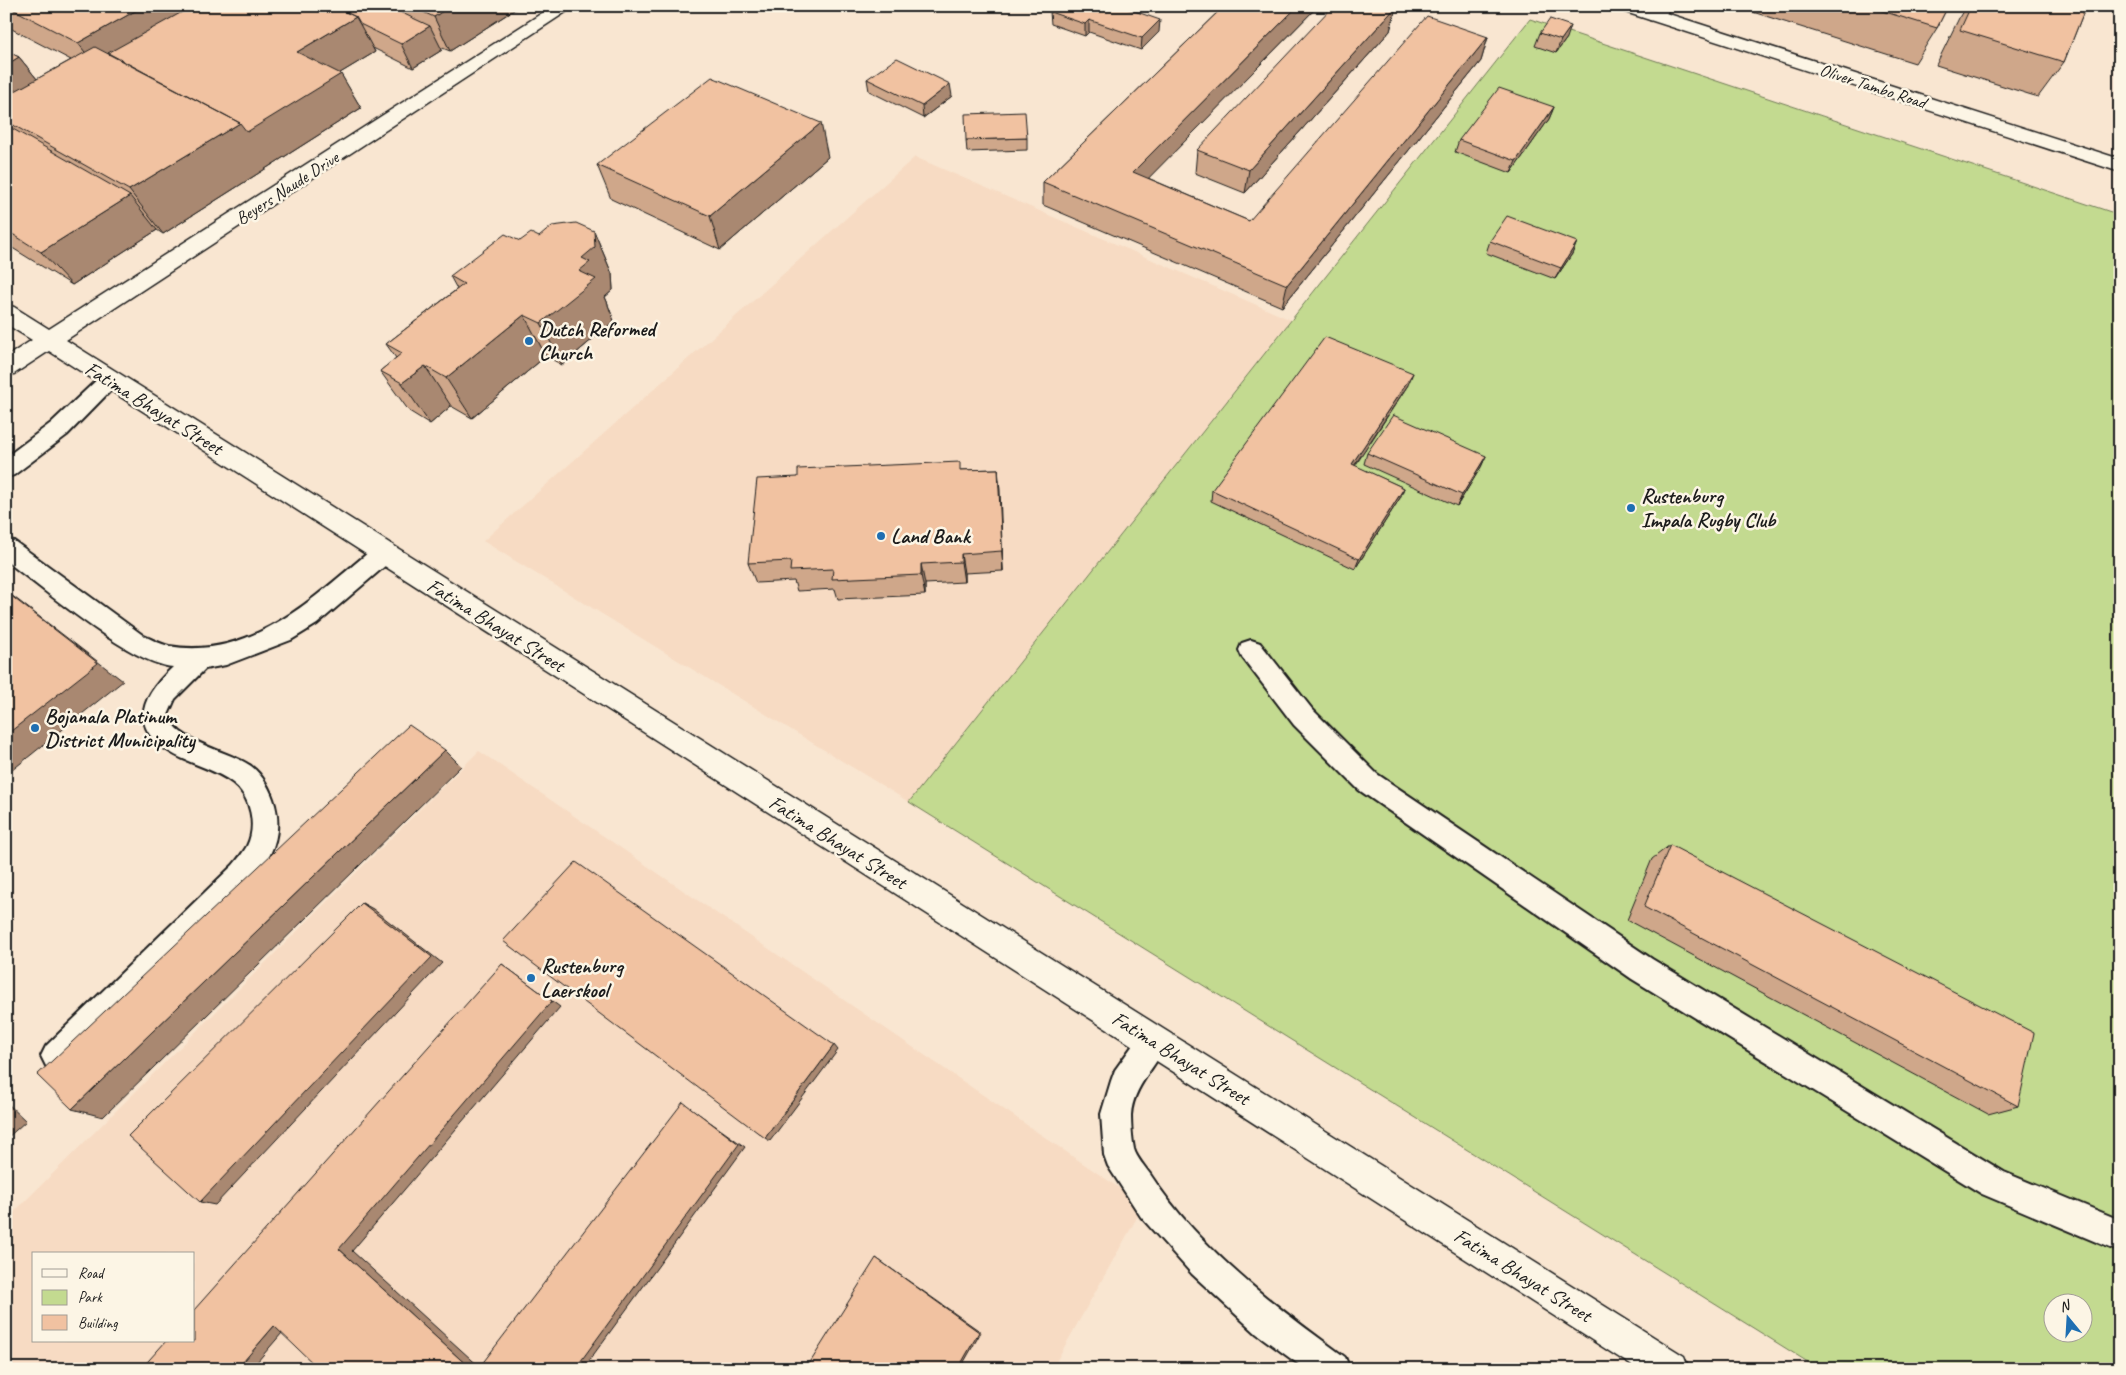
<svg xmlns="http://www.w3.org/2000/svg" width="2126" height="1375" font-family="Caveat,sans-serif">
<rect width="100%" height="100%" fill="#f9e6d1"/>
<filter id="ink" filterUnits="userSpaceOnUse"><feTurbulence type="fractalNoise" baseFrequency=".02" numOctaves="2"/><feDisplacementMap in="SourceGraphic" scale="10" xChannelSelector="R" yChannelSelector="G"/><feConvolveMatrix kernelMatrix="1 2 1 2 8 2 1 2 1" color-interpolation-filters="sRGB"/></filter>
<g filter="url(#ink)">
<!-- built -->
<path fill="#f7dbc3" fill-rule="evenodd" d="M915,157L1291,320L909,802L483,541Z
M479,751L1144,1205L1052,1369H6V1220ZM34,1254H194V1341H34Z"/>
<!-- green -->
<path fill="#c3da90" stroke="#707b56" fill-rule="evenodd" d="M1530,19L2120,215V1369H1819L909,802ZM2054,1302H2084V1332H2054Z"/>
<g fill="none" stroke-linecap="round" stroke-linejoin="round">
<defs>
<path id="service" d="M109,372L116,375L120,380L116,385L67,435L14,475L6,478V457L51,423L102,375Z
M6,539L14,541L144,636C151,639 160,644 169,646C252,661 317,595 376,546L384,544L392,546L396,553L392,560L317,624L291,640L226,665L205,669L175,699L168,715C175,742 230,751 251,766C263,775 271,791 275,805C283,835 270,859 253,883L66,1066L56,1071L46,1066L41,1056L46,1046L233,865C238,859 243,853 247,846C257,826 251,797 233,783C218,771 198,766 181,758C131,734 134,703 173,667C129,663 44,589 6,561Z
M1251,640L1260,643L1312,709L1377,774L1652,959L2004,1172L2120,1220V1252L1982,1194L1632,979L1359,790L1294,725L1242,657L1239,650L1242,643Z
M1153,1026L1163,1031L1168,1041C1157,1066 1133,1086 1131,1115C1131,1125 1132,1139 1134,1149C1136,1157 1145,1167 1150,1174C1199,1249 1273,1305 1345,1357L1350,1369H1305L1257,1334L1192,1274L1141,1217L1108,1166L1104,1155L1101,1114L1111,1081L1115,1070L1143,1031Z"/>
<path id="minor" d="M553,6H575L66,340L1684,1356L1689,1369H1637L49,351L14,374L6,376V357L32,340L6,324V305L14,307L49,329Z
M1653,6H1671L1662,20H1650L1647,16Z"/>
<path id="secondary" d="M1616,6H1644L2120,159V172L1619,10Z"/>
</defs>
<!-- service casing -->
<use href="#service" stroke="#1c1c1c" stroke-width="4"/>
<!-- minor casing -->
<use href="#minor" stroke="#1c1c1c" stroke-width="3"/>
<!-- secondary casing -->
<use href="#secondary" stroke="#1c1c1c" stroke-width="3"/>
<!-- service -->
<use href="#service" fill="#fcf5e5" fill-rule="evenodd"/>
<!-- minor -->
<use href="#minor" fill="#fcf5e5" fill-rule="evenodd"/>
<!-- secondary -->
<use href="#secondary" fill="#fcf5e5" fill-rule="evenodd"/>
</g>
<!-- wall -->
<path fill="#cfa78a" stroke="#1c1c1c" d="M6,6H520L450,51L440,47L442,50L413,68L373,48L375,52L340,73L361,108L163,234L157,230L72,285L6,244V51L19,57L37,79L71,60L6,26Z
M1224,6H1318L1148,178L1249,221L1488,37L1481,61L1282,307L1043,205V182Z
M1740,6H1948L1937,28L1915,63L1740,8Z
M1966,6H2086L2064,62L2038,97L1936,65L1960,16Z
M1396,7L1390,31L1245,193L1195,173L1197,150Z
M1050,12L1159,32L1141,50L1089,32L1085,36L1051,24Z
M1540,33L1567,38L1556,53L1535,46Z
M867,79L952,96L923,118L869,91Z
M1554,107L1549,119L1511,173L1455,152L1459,140Z
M1027,138V150L967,152L966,140Z
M828,157L720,250L611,199L597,165Z
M594,231L612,274L613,290L605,297L608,304V305L614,321L562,365L546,356L472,418L451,406L430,424L409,411L380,371L396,358L386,344L457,289L450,276L520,241L539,237Z
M1490,241L1577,242L1572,254L1555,279L1486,253Z
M1408,385L1355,466L1404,488L1400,498L1355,569L1211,501L1212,490Z
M1367,453L1486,456L1481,467L1457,506L1364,464Z
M998,469L1003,571L964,573V582L925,584V595L838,599L835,589L797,591L794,581L756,583L748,563L961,470Z
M1670,845L2018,1106L1988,1114L1627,920L1652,859Z"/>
<!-- shaded-wall -->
<path fill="#a98871" stroke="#1c1c1c" d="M144,6H229L104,77L78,43Z
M450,6H520L450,51L434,17Z
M1298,6H1318L1131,196L1133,172Z
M1396,7L1390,31L1245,193L1249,170Z
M356,17L375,52L317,87L297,52Z
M1089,20V32L1085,36V24Z
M1160,20L1159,32L1141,50L1142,38Z
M430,26L442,50L413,68L401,44Z
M1571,26L1567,38L1556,53L1561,40Z
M1488,37L1481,61L1282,307L1287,285Z
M19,57L55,101L6,121V65Z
M341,74L361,108L163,234L129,190L240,123Z
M950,84L952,96L923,118L922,106Z
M1554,107L1549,119L1511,173L1516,161Z
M821,123L828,157L720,250L710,216Z
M130,196L157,230L72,285L41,252Z
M594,231L612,274L613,290L605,297L608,304V305L614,321L562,365L541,323L579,271L582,258Z
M1577,242L1572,254L1555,279L1561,268Z
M524,315L546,356L472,418L446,378Z
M425,366L451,406L430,424L402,383Z
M1413,373L1408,385L1348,475L1352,464Z
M1486,456L1481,467L1457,506L1462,495Z
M998,469L1000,490L1003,571L1002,551Z
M1404,488L1400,498L1355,569L1359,559Z
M961,554L964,573V582L961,562Z
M921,564L925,584V595L921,575Z
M6,591L123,681L6,775Z
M445,750L461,766L103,1117L72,1109Z
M362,903L373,909L442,963L215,1205L200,1202Z
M502,964L560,1007L352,1251L482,1369H471L339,1249Z
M834,1045L838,1050L770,1141L765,1138Z
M6,1102L26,1121L6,1139Z
M689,1107L745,1147L583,1369H575Z
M876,1258L981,1332L960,1369H958Z
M274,1326H288L251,1369H237Z"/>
<!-- building -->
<path fill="#f1c2a1" stroke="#1c1c1c" d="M7,6H144L78,43Z
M193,6H333L356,17L297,52L341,74L247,132L240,123L108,53Z
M333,6H387L430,26L401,44L360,24L356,17Z
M410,6H450L434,17Z
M1056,6H1120L1160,20L1142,38L1089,20L1085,24L1050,12Z
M1224,6H1298L1133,172L1249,221L1427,16L1488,37L1287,285L1043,182Z
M1333,6H1393L1396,7L1249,170L1197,150Z
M1866,6H1948L1937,28Z
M1971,6H2086L2064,62L1960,30Z
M1550,19L1571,26L1561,40L1540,33Z
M95,47L240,123L129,190L6,121V96Z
M6,51L19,57L6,65Z
M897,58L950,84L922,106L867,79Z
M712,77L821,123L710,216L597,165Z
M1499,88L1554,107L1516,161L1459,140Z
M1025,112L1027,138L966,140L965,114Z
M6,125L130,196L41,252L6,230Z
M1507,216L1577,242L1561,268L1490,241Z
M576,223L594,231L595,247L582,258L590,262L579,271L596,279L541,323L524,315L446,378L425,366L402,383L380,371L402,353L386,344L464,284L450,276L505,234L520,241L531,233L539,237L552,226Z
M1325,337L1413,373L1352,464L1404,488L1359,559L1212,490Z
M1393,415L1486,456L1462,495L1367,453Z
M960,462V470L998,469L1002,551L961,554V562L921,564V575L832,579L833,569L790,571L791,561L748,563L757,479L798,477V469Z
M6,592L98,663L6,735Z
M409,725L445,750L72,1109L37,1075Z
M1670,845L2034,1033L2018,1106L1644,907Z
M576,862L834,1045L765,1138L503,941Z
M362,903L432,957L200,1202L128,1136Z
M502,964L552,1001L339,1249L471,1369H319L274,1326L237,1369H141L166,1341H194V1310Z
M683,1102L739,1144L575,1369H478Z
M876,1258L979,1332L958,1369H806Z"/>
</g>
<!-- markers -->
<g fill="#1f6fb2" stroke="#fcf5e5" stroke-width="2">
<circle cx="529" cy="341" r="5"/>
<circle cx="1631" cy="508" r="5"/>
<circle cx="881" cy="536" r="5"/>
<circle cx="35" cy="728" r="5"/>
<circle cx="531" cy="978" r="5"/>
</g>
<g text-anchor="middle" stroke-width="5" stroke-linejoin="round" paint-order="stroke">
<!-- far-street labels -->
<g font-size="18" fill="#1c1c1c" stroke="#fcf5e5">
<text transform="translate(1873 86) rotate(18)" y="6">Oliver Tambo Road</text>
<text transform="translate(287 188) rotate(-33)" y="6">Beyers Naude Drive</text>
</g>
<!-- poi labels -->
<g font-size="21" font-weight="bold" fill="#1c1c1c" stroke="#fcf5e5" text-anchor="start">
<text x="539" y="336">Dutch Reformed<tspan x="539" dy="24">Church</tspan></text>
<text x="1641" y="503">Rustenburg<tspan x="1641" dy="24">Impala Rugby Club</tspan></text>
<text x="891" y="543">Land Bank</text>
<text x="45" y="723">Bojanala Platinum<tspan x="45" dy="24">District Municipality</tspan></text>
<text x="541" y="973">Rustenburg<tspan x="541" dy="24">Laerskool</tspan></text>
</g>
<!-- street labels -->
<g font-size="21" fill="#1c1c1c" stroke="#fcf5e5">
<text transform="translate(154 408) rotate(32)" y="7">Fatima Bhayat Street</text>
<text transform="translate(496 625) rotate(32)" y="7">Fatima Bhayat Street</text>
<text transform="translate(838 842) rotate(32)" y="7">Fatima Bhayat Street</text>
<text transform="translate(1181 1058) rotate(32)" y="7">Fatima Bhayat Street</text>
<text transform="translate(1523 1275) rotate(32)" y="7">Fatima Bhayat Street</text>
</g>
</g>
<!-- margin -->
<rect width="2126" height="1375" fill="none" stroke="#fcf5e5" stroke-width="25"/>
<rect x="12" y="12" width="2101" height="1350" fill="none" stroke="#1c1c1c" stroke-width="2" filter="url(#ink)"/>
<!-- legend -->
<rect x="32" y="1252" width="162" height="90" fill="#fcf5e5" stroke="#a29e95"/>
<rect x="42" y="1269" width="25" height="8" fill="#fcf5e5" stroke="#a29e95"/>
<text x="78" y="1278" font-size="15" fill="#1c1c1c">Road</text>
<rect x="42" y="1290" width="25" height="15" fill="#c3da90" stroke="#a29e95"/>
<text x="78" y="1302" font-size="15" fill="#1c1c1c">Park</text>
<rect x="42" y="1315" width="25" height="15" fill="#f1c2a1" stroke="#a29e95"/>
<text x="78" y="1328" font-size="15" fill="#1c1c1c">Building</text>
<!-- north arrow -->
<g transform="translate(2068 1318) rotate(342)"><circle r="24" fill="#fcf5e5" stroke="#a29e95"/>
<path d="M0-4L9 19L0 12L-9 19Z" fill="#1f6fb2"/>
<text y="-8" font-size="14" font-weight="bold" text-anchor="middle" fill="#1c1c1c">N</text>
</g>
</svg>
